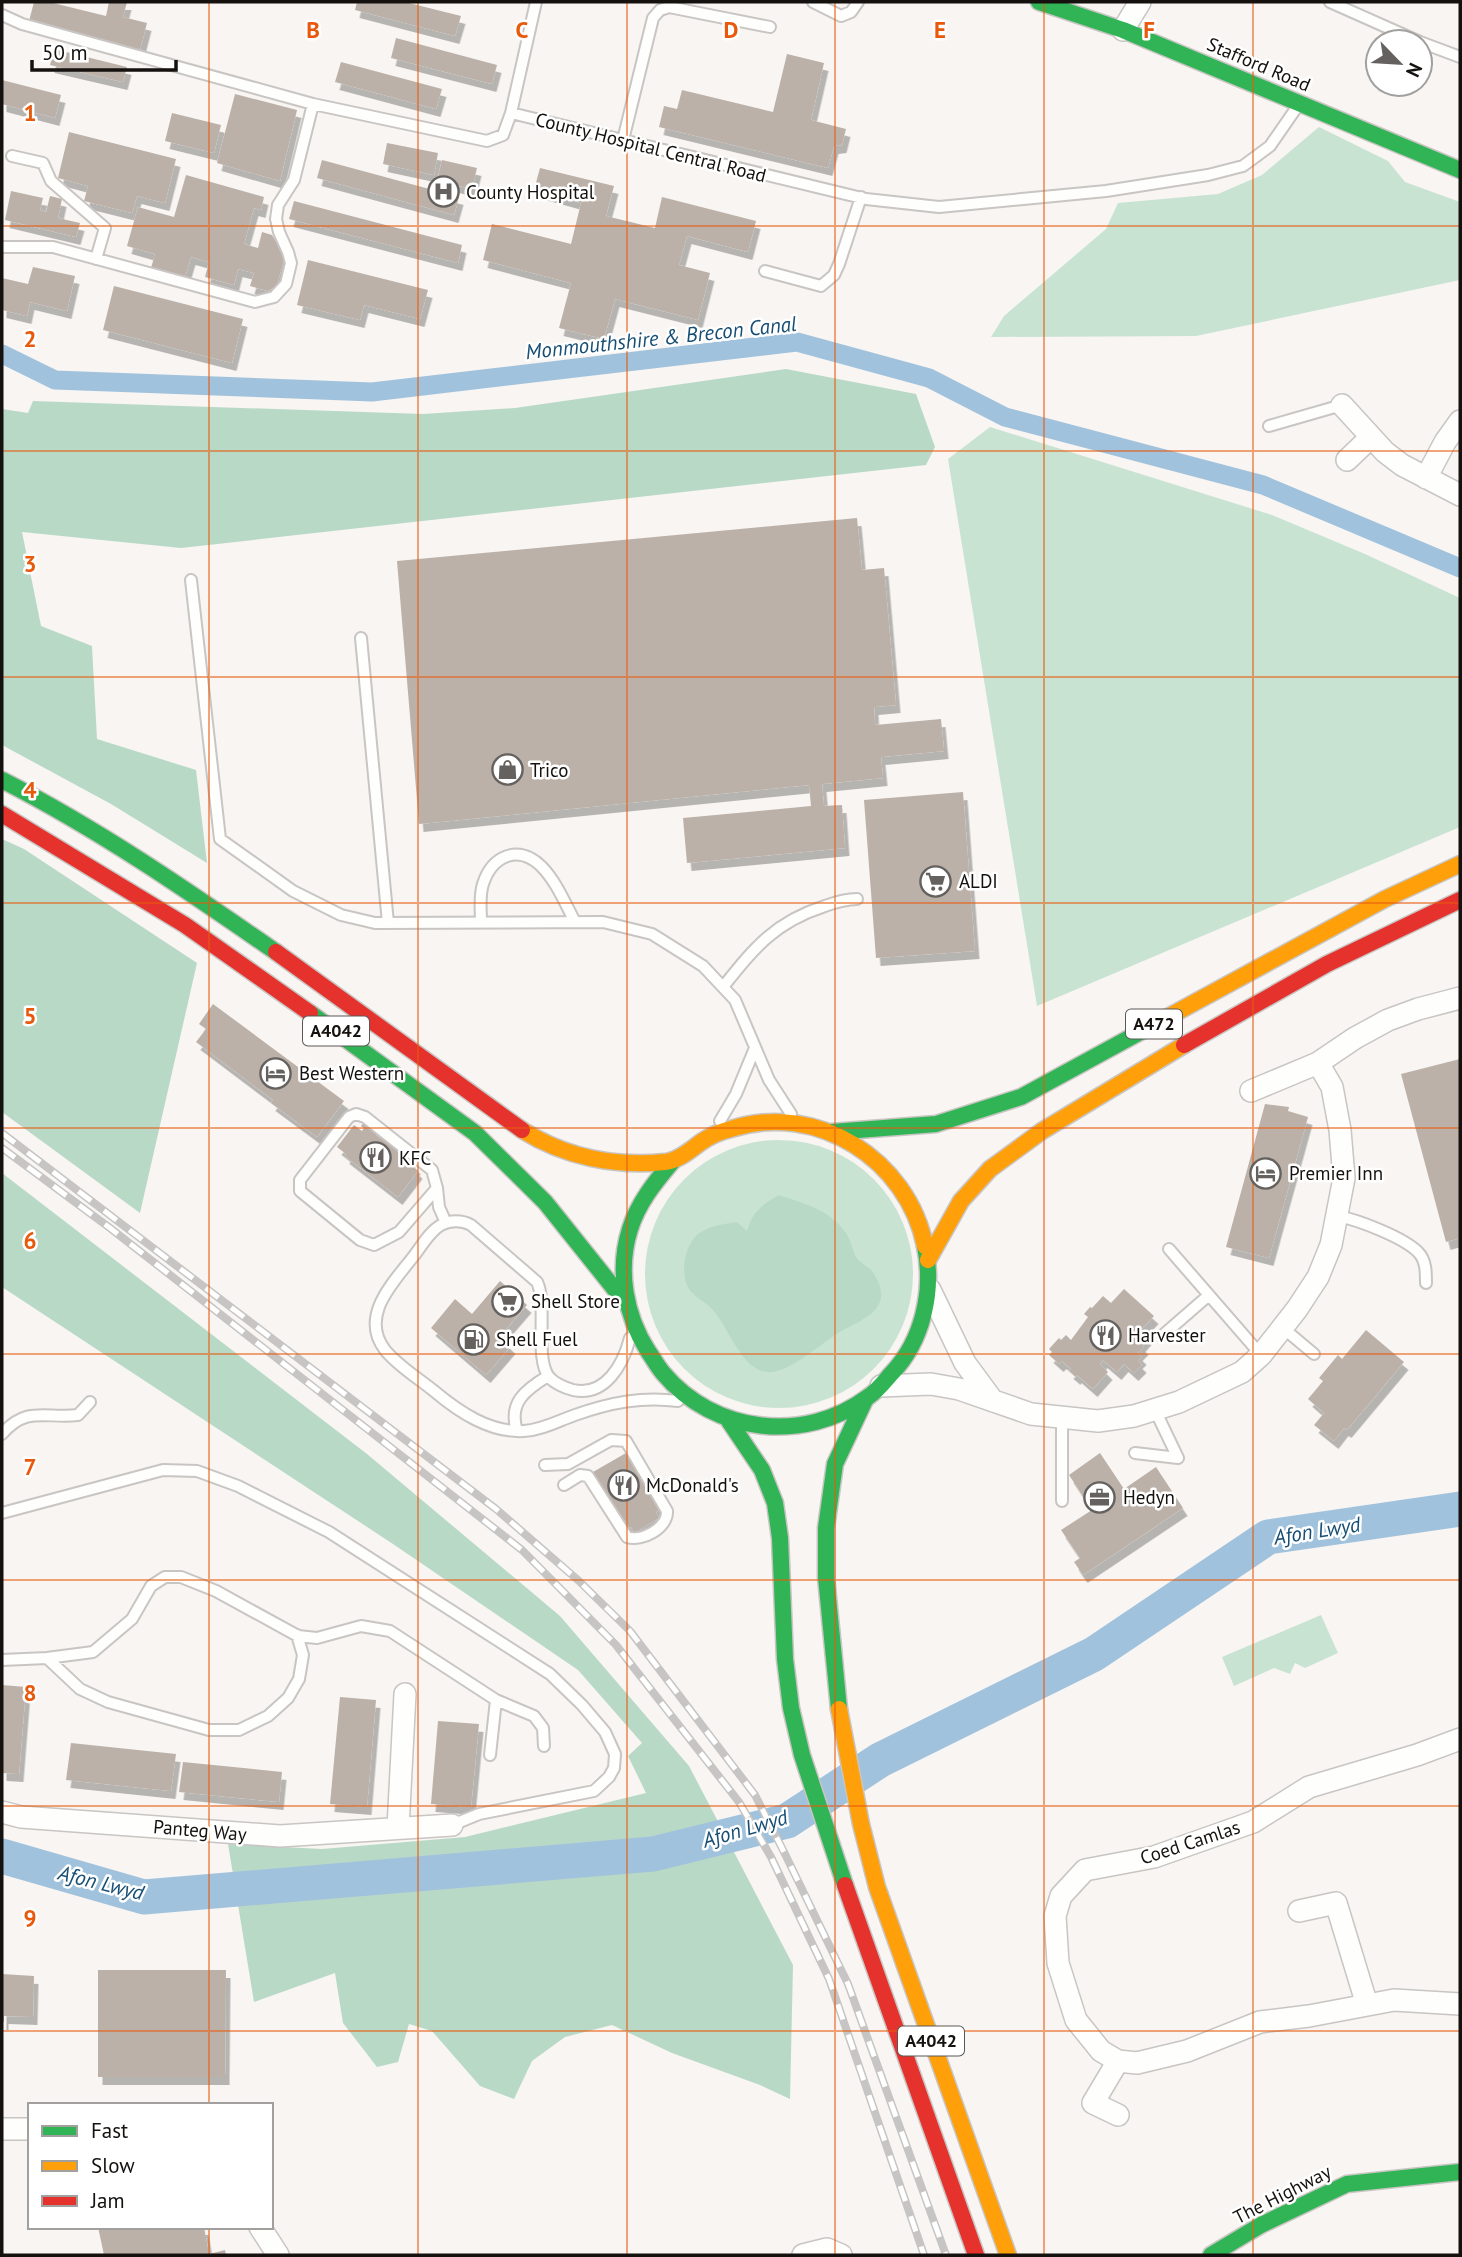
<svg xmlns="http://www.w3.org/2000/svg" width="1462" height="2257" font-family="'PT Sans',sans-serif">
<defs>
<filter id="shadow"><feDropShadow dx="4.5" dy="8" stdDeviation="0" flood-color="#0004"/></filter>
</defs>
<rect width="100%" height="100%" fill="#f8f5f2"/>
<!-- green -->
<path fill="#c9e3d3" d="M1319,127L1388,161L1405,182L1460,202V280L1196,336L991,337L1004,316L1106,229L1118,203L1218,194L1262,175Z
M990,427L1272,515L1365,554L1460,598V827L1037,1006L948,459Z
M645 1274a134 134 0 1 1 268 0a134 134 0 1 1-268 0Z
M1321,1615L1338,1653L1305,1668L1295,1663L1290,1674L1274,1668L1234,1686L1222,1657Z"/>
<!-- forest -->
<path fill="#b9d9c7" d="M786,369L916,394L935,447L926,465L181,548L22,532L41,626L92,646L97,739L196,770L207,863L111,804L2,745V409L28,413L33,401L423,414L515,408Z
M2,839L24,849L197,963L140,1213L2,1112Z
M2,1173L367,1454L560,1616L689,1766L793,1965L790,2099L760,2085L672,2053L612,2025L565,2037L532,2061L514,2099L480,2086L432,2031L409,2024L398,2062L377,2067L343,2023L335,1973L254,2002L228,1844L322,1849L465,1837L646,1793L628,1756L642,1743L578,1670L393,1544L2,1287Z
M779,1195C805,1204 829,1209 846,1233C851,1240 852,1250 856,1257C860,1263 868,1266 872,1271C895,1304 871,1316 845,1329C824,1340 794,1370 772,1372C743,1375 729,1328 713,1310C706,1302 695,1298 689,1289C679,1274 685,1241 701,1232C712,1225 724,1224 737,1222L747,1231C752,1213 762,1204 779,1195Z"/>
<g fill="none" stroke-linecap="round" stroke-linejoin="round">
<!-- canal -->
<path stroke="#a1c2dc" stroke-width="19" d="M2,354L55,380L372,392L797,342L929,378L1005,417L1263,485L1460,568"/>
<!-- river -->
<path stroke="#a1c2dc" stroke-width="35" d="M2,1856L144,1897L653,1854L787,1821L880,1760L1094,1654L1268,1537L1460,1509"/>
</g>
<!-- building -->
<path fill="#bcb1a9" filter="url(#shadow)" d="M34,2H49L106,16L109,2H127L123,17L147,23L140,50L29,21Z
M357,2H405L461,16L455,36L355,10Z
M396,38L497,65L492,84L391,58Z
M54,49L127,67L123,82L50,65Z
M787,54L824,63L811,120L846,129L842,145L834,146L828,168L659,127L664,106L677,109L682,90L773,112Z
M341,62L442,89L436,109L335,82Z
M2,80L61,95L55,118L2,104Z
M235,94L297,110L280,181L217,163Z
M172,113L221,125L214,153L165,141Z
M69,132L176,159L165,203L137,196L132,213L84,201L88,186L58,178Z
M387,143L438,153L434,175L383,164Z
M322,160L459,197L454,215L317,178Z
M442,160L477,168L472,189L437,181Z
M540,168L614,186L606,216L655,228L662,197L756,221L748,252L687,236L679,265L710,273L698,320L615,299L604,339L559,328L571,283L483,260L492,224L571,244L581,203L534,190Z
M186,175L264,197L261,210L254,208L244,244L258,248L262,232L272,235L285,256L277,285L268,291L250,286L254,273L238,269L234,285L205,277L209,262L191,257L185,277L151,268L155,254L127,246L138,207L174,217Z
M11,191L43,198L40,210L46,212L50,196L62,199L58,218L80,223L76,237L5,220Z
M294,201L462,245L458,263L289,219Z
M308,260L428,290L420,319L364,305L360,320L297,305Z
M33,267L75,276L67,311L30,302L27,316L2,310V278L28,284Z
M114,286L243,319L232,363L103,330Z
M857,518L862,570L884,568L896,705L874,707L875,725L941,719L944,751L881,757L883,778L822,784L824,806L842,805L845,848L687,863L683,818L811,806L809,785L419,824L397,561Z
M963,792L975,951L876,958L864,800Z
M213,1004L344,1101L317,1137L271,1103L273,1100L196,1042L206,1029L199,1024Z
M1460,1059V1238L1446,1242L1401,1074Z
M1265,1104L1289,1107L1288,1111L1308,1117L1269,1258L1226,1247Z
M365,1121L379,1132L376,1135L383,1140L385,1137L400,1148L397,1152L416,1166L415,1168L418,1171L398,1197L345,1156L346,1154L337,1147L354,1125L362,1131L364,1128L361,1126Z
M500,1281L527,1305L500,1336L511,1346L486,1375L431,1328L455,1299L472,1314Z
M1124,1289L1154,1316L1140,1331L1147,1337L1141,1344L1144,1347L1138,1353L1142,1357L1138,1361L1142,1365L1134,1373L1124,1364L1117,1372L1103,1360L1100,1364L1108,1372L1093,1389L1077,1375L1076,1377L1069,1371L1071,1369L1062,1361L1059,1364L1049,1355L1052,1352L1049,1349L1059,1338L1061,1340L1066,1335L1071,1340L1088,1317L1084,1314L1090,1307L1092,1308L1103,1296L1111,1303Z
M1366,1330L1404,1362L1347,1430L1344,1428L1334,1441L1314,1425L1324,1413L1308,1399L1323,1381L1319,1378L1338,1355L1342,1359Z
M626,1453L660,1509L656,1512L659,1518L634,1533L631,1527L627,1529L593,1472Z
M1100,1453L1124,1489L1156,1467L1183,1508L1083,1575L1074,1562L1080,1558L1061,1530L1092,1510L1069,1475Z
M2,1685L26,1687L19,1774L2,1773Z
M340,1697L376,1700L367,1807L330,1804Z
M438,1721L479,1724L471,1807L431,1804Z
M71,1743L176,1754L171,1791L66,1780Z
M183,1762L282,1772L279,1802L179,1792Z
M98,1970H226L225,2077H98Z
M2,1974L34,1976L33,2017L4,2016V2022H2Z
M98,2227H204L209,2254L225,2250L226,2255H104Z"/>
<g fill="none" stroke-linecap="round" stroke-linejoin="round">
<defs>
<path id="lane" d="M813,2L841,16L851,12L858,2
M1330,2L1420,42
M2,15L22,24L313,104L487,141L503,135L511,113L866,199L939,207L1106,191L1208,175L1243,166L1270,146L1297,107
M1420,42L1460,57
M511,113L536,2
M623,140L653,18L660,10L669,7L770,27
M12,156L43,163L51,181L105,228L96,259
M2,247H53L255,302L274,297L286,284L291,263L288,252L279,232L276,219L278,205L294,180L313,104
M765,271L821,286L834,275L839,264L861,197
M1269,426L1342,405
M191,580L220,839L293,891L341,915L375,923L603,922L652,934L703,966L735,1000L769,1080L791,1114
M361,638L388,923
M481,922C481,910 479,896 483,884C492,856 518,844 541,866C556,881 565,903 575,922
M723,987C755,947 775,922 825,906C836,902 846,899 857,899
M720,1121L736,1094L755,1048
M437,1188L399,1232L374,1245L360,1240L300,1191V1180L349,1117L356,1114L365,1117L432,1170L437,1188L439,1207L446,1223
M1338,1216C1358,1220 1403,1237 1418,1252C1426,1260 1426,1272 1426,1283
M1169,1249L1261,1355
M1283,1328L1314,1354
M1163,1335L1209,1295
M630,1338C623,1365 605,1397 573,1390C565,1388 554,1383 549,1377C534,1358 548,1305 537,1282L471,1225C462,1220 450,1220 441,1225C430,1231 421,1247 413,1257C393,1283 359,1316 385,1350C398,1366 418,1378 434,1391C459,1412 490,1433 524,1431C542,1430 558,1421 575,1415C609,1403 642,1396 678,1401
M1155,1410L1178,1458
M517,1431C508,1403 525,1390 548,1376
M2,1434C27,1405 46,1419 78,1415L90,1402
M1135,1453L1178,1458
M545,1465L568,1464L611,1440L626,1441L667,1511C668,1528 642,1542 627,1537L588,1476L580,1475L564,1485
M1062,1501V1418
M2,1513L163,1470L197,1471L238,1486L329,1532L550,1674L582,1705L605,1732L615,1754L614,1768L609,1777L594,1791L479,1814L452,1825
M47,1658L80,1689L108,1702L209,1730H239L268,1716L288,1698L299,1679L303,1655L297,1635
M2,1660L47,1658L93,1652L132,1619L151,1586L165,1577H181L216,1591L298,1636L317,1638L361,1626L390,1631L496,1700L534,1716L543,1728L544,1746
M490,1755L496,1700"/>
<path id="street" d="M1123,30L1140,2
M1342,405L1385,452L1402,465L1460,495
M1347,460L1371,437
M1426,478L1445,442L1460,421
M1251,1091L1318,1063L1355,1038L1388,1020L1418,1009L1460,998
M930,1290L965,1363L993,1401
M881,1386L931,1384L959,1389L1031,1414L1098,1421L1134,1416L1179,1402L1242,1372L1261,1355L1297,1309L1318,1277L1331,1245L1344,1178L1340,1130L1332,1087L1318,1063
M1460,1739L1417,1755L1309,1787L1253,1822L1154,1857L1085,1870L1061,1896L1055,1916L1058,1963L1076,2020L1101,2051L1118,2061L1137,2063L1187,2051L1260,2022L1309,2016L1394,2000L1460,2004
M2,1812L21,1817L89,1822L280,1836L452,1825
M398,1828L405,1694
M1299,1911L1336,1903L1367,2005
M1118,2115L1093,2103L1118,2061
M2,2129H30
M260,2227L278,2255
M803,2255L827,2249L841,2255"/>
<path id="fast" d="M1039,2L1123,30L1460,170
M2,780C98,829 188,891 276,952
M310,1013L475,1133L545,1202L625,1302
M832,1132L936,1124L1021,1097L1155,1024
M672,1162C655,1182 638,1203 630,1229C617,1270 625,1315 648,1351C653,1358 657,1366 663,1373C714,1434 805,1444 868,1397C877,1391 884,1382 891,1374C923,1341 934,1291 925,1246
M729,1421L762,1470L775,1503L780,1538L785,1659L791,1708L802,1755L845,1885
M839,1709L826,1577V1528L835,1464L865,1400
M1211,2255L1261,2225L1347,2184L1460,2172"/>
<path id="slow" d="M1155,1024L1385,899L1460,864
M522,1130C565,1157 615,1167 665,1162C680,1161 694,1146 706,1139C714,1134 723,1131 731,1129C817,1101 908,1160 925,1246
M928,1260L961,1201L990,1169L1042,1131L1184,1045
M839,1709L861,1824L877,1887L1008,2255"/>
<path id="jam" d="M2,814L185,925L310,1013
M276,952L522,1130
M1184,1045L1327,964L1460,900
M845,1885L976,2255"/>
</defs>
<!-- lane casing -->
<use href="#lane" stroke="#c8c5c3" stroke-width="14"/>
<!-- street casing -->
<use href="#street" stroke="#c8c5c3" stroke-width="24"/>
<!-- fast casing -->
<use href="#fast" stroke="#c8c5c3" stroke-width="19"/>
<!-- slow casing -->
<use href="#slow" stroke="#c8c5c3" stroke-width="19"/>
<!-- jam casing -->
<use href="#jam" stroke="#c8c5c3" stroke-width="19"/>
<!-- lane -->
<use href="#lane" stroke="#fefefd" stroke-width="10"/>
<!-- street -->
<use href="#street" stroke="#fefefd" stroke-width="21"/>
<!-- fast -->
<use href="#fast" stroke="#30b455" stroke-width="16"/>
<!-- slow -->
<use href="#slow" stroke="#ff9f0a" stroke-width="16"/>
<!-- jam -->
<use href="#jam" stroke="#e5322d" stroke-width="16"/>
<defs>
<path id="rail" d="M2,1133L496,1509L579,1581L630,1631L755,1795L784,1852L848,1984L946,2255
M2,1148L110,1228L522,1550L616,1645L739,1802L771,1857L829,1979L924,2255"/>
</defs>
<!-- rail casing -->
<use href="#rail" stroke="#c6c5c4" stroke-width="8"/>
<!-- rail -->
<use href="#rail" stroke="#fff" stroke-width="5" stroke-dasharray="16" stroke-linecap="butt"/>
</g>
<!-- grid -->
<path fill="none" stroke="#e8590c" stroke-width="2" stroke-opacity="0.55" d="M209,2V2105M418,2V2255M627,2V2255M835,2V2255M1044,2V2255M1253,2V2255M2,226H1460M2,451H1460M2,677H1460M2,903H1460M2,1128H1460M2,1354H1460M2,1580H1460M2,1806H1460M2,2031H1460M209,2227V2255"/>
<!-- icons -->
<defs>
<symbol id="hospital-ring" viewBox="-11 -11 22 22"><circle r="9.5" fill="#fff" stroke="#64615e" stroke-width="1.5"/><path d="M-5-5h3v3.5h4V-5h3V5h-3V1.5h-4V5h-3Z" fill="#64615e"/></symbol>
<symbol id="shop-ring" viewBox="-11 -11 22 22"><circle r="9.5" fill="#fff" stroke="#64615e" stroke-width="1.5"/><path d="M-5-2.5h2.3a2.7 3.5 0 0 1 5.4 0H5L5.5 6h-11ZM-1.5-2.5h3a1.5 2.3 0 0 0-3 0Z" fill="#64615e"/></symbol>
<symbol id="supermarket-ring" viewBox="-11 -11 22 22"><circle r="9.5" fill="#fff" stroke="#64615e" stroke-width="1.5"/><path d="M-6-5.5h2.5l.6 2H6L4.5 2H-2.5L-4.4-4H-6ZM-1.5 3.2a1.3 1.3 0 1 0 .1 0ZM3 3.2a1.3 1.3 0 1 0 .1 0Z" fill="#64615e"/></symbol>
<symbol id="hotel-ring" viewBox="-11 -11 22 22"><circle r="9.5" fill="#fff" stroke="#64615e" stroke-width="1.5"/><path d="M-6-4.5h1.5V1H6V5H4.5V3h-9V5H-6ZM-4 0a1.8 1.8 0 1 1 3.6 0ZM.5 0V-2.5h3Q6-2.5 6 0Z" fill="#64615e"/></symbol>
<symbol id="restaurant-ring" viewBox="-11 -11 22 22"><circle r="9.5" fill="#fff" stroke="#64615e" stroke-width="1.5"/><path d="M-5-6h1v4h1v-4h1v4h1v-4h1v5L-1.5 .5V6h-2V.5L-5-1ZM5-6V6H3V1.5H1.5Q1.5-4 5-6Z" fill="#64615e"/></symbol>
<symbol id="fuel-ring" viewBox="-11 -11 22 22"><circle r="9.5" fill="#fff" stroke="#64615e" stroke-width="1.5"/><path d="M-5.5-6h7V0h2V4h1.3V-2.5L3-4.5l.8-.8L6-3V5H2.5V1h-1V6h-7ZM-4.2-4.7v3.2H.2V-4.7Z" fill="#64615e"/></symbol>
<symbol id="office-ring" viewBox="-11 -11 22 22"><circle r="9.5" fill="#fff" stroke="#64615e" stroke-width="1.5"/><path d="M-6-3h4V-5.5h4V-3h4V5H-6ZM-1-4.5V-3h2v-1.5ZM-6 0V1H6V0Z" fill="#64615e"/></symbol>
</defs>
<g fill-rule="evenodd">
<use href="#hospital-ring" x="426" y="174" width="35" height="35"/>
<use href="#shop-ring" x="490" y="752" width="35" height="35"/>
<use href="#supermarket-ring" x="918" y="864" width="35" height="35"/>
<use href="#hotel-ring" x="258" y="1056" width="35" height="35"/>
<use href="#restaurant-ring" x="358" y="1140" width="35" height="35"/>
<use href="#hotel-ring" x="1248" y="1156" width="35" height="35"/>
<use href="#supermarket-ring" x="490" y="1284" width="35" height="35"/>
<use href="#restaurant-ring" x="1088" y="1318" width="35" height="35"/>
<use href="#fuel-ring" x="456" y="1322" width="35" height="35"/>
<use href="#restaurant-ring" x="606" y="1468" width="35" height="35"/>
<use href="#office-ring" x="1082" y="1480" width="35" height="35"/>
</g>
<g text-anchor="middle" stroke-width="5" stroke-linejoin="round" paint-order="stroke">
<!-- shield labels -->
<g fill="#fff" stroke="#5a5857" stroke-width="2">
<rect x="1126" y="1009.5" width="56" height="29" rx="5"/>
<rect x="303" y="1016.5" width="66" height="29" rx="5"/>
<rect x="898" y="2026.5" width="66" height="29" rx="5"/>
</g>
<g font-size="18" font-weight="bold" fill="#14110f">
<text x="1154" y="1030">A472</text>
<text x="336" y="1037">A4042</text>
<text x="931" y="2047">A4042</text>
</g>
<!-- street labels -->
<g font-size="19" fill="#14110f" stroke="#fff">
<text transform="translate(1259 64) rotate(23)" y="7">Stafford Road</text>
<text transform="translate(651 147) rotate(14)" y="7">County Hospital Central Road</text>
<text transform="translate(200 1830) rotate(5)" y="7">Panteg Way</text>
<text transform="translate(1190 1842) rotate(-18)" y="7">Coed Camlas</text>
<text transform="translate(1282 2194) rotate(-27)" y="7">The Highway</text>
</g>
<!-- poi labels -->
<g font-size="19" fill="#14110f" stroke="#fff" text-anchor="start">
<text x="466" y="199">County Hospital</text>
<text x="530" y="777">Trico</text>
<text x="959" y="888">ALDI</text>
<text x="299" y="1080">Best Western</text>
<text x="399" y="1165">KFC</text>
<text x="1289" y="1180">Premier Inn</text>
<text x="531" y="1308">Shell Store</text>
<text x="1128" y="1342">Harvester</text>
<text x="496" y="1346">Shell Fuel</text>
<text x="646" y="1492">McDonald's</text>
<text x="1123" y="1504">Hedyn</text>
</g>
<!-- water labels -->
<g font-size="21" font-style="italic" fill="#174e74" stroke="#fff">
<text transform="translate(661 338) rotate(-6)" y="7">Monmouthshire &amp; Brecon Canal</text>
<text transform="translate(1317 1531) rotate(-9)" y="7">Afon Lwyd</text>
<text transform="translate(745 1829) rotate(-16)" y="7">Afon Lwyd</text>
<text transform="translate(101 1883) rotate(14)" y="7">Afon Lwyd</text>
</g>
</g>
<g font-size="23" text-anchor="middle" font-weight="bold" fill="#e8590c" stroke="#fff" stroke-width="5" stroke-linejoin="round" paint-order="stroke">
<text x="313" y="38">B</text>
<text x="522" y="38">C</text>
<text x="731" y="38">D</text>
<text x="940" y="38">E</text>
<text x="1149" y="38">F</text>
<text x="30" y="121">1</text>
<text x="30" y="347">2</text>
<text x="30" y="572">3</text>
<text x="30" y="798">4</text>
<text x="30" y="1024">5</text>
<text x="30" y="1249">6</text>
<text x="30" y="1475">7</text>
<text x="30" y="1701">8</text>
<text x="30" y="1926">9</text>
</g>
<!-- border -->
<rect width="1462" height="2257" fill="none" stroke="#14110f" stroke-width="7"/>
<!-- legend -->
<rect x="28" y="2103" width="245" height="126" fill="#ffffff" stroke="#a1a09f" stroke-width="2"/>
<rect x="42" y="2126" width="35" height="10" fill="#30b455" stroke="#a1a09f" stroke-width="2"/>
<text x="91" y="2138" font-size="21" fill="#14110f">Fast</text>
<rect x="42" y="2161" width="35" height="10" fill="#ff9f0a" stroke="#a1a09f" stroke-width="2"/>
<text x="91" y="2173" font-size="21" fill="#14110f">Slow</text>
<rect x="42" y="2196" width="35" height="10" fill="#e5322d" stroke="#a1a09f" stroke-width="2"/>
<text x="91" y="2208" font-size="21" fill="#14110f">Jam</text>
<!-- north arrow -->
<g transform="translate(1399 63) rotate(115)"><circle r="33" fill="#ffffff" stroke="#a1a09f" stroke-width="2"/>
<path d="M0-5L12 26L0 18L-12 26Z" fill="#64615e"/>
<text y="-10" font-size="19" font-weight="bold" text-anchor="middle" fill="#14110f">N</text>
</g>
<!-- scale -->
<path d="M32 60v10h144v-10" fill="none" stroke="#14110f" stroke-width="3.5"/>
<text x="42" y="60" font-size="21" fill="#14110f" stroke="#ffffff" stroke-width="5" paint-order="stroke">50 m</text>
</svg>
